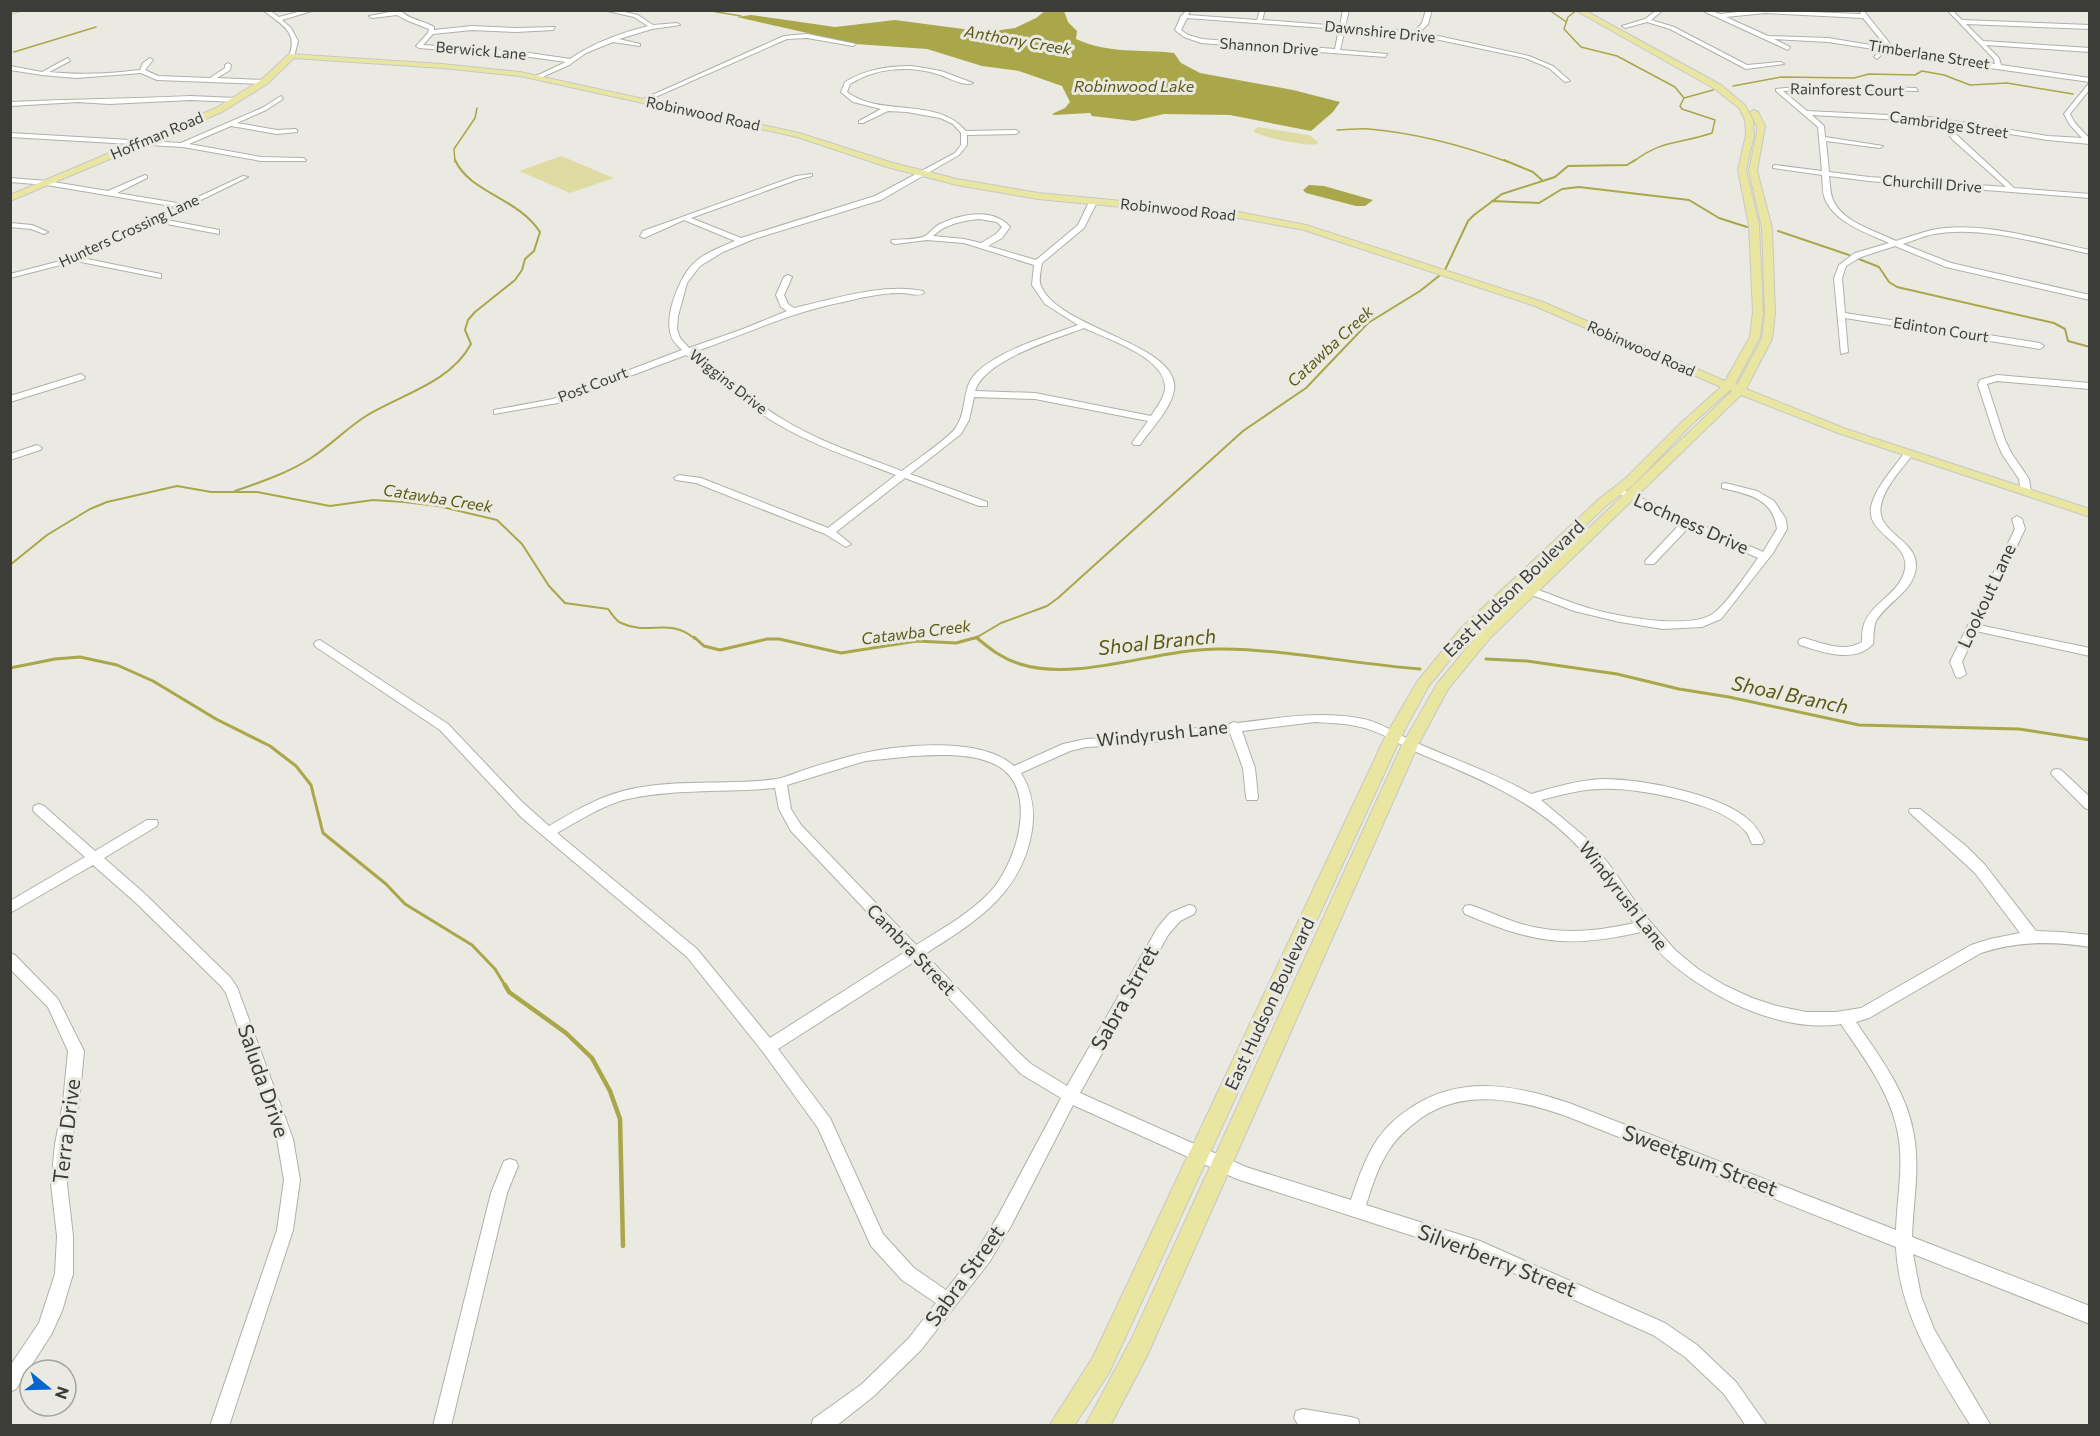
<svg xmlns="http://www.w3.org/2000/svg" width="2100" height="1436" font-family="Commissioner,sans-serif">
<rect width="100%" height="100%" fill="#eaeae3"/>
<!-- green -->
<path fill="#dedca3" d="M1258,127L1309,135L1318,142L1317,144C1308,147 1260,137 1253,131Z
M561,156L614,178L570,193L519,171Z"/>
<!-- water -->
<path fill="#aaa64a" d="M1045,11H1064L1068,22L1077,31L1076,39C1108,54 1141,49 1174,53L1181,63L1200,73L1293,90L1340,102L1333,112L1311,131L1230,115L1164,114L1134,121L1092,116L1090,113L1054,115L1052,114L1065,108L1070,102L1062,86L1019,71L982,66L927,49L856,44L737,17L751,15L835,27L895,20L986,32L1015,28L1036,18Z
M1309,185L1324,186L1373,200L1365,206H1356L1306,193L1303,190Z"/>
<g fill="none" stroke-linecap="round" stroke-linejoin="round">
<!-- stream-far3 -->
<path stroke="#aaa64a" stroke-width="1.5" d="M705,10L741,16
M1549,10L1565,21
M1577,10L1568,17L1564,29L1581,47L1617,56L1675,87L1684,98L1680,106L1682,109L1715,120L1712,133C1681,144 1662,139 1633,162
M14,52L96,27
M1733,86L1781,77L1854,78L1869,74L1915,75L1922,71L1944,75L1970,85L2007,83L2073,94
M1684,98L1713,90
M1337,130C1348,130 1359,128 1369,129C1416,133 1464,146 1508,162
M455,162L454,149L475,118L477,108"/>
<!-- stream-far2 -->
<path stroke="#aaa64a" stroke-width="2" d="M1504,160L1533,172L1543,181
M1492,201L1539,203L1562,189L1579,187L1689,200L1719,218L1747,227
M1778,231L1849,255
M1859,259L1879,267L1889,282L1897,287L2054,323L2065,329L2068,341L2090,347
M235,491C261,482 288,473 311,458C331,445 347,428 366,416C402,394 450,383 471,344L465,330L468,320L475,312L515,280L522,270L525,259L534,251L540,232C517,197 470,193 455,160
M10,565L47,535L90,509L107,502L177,486L211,492H257L330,506L373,500L404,502L438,506L497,520L522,544L549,586L565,603L608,609C612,614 616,621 621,623C649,636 670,617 695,639
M974,639L1001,623L1047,606L1058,598L1243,431L1306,388L1368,323L1420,291L1444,272L1468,221L1474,215L1502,194L1555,177L1568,166L1627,165L1635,160"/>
<!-- stream-far1 -->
<path stroke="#aaa64a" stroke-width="3" d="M694,637L704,646L720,650L767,639H779L841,653L917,641L956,643L978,637
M977,638C990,649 1003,659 1020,664C1079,683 1160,647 1224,649C1289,650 1355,664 1420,669
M1486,659L1527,661L1617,674L1679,689L1729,697L1859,725L2019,729L2090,740
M10,668L55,659L80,657L117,665L153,681L216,719L270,746L296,766L311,785L323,833L386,884L405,904L472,945L495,969L506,987"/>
<!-- stream -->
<path stroke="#aaa64a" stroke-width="4.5" d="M505,985L509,992L566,1033L592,1058L610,1091L620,1119L623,1246"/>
<defs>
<path id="minor" d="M263,10H269L279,17L305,10H315L282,20L291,28L298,41L294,57L289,56C299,31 280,24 263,10Z
M400,10C409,20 423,20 434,27V30L472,26L516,28L555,27L553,30L516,32L472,30L433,34L423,45L523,52L570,59C593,43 621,33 648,26L634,17L603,10H616L638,15L653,25L677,23L680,25L652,29L619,39L640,44V46L613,42L586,53L569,65L538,79L536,76L566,62L523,56L419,48L416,46L428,33L429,29L406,20L397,15L372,18L369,16Z
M1187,10L1190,12L1188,15L1257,20L1260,10H1265L1262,20L1340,26L1343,10H1349L1345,26L1415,31L1422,23L1426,10H1432L1428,24L1420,32L1529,56L1553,66L1570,81L1565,82L1549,68L1525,58L1416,35L1345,29L1340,50L1387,54L1385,57L1201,43L1184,37L1175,30L1181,16ZM1187,18L1339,29L1335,49L1202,39L1188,35L1181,30Z
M1657,10H1663L1651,20L1674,27L1747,65L1781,62L1784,64L1746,69L1670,29L1647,22L1625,28L1622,26L1645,19Z
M1701,10H1709L1720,14L1755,10L1861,14L1859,10H1863L1891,45L1888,48L1995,64L1994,59L1947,10H1952L1962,20L2090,25V29L1966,24L1983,41L2090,48V52L1986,45L1999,58L2001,65L2090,78V82L1947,62L1885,51L1877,59L1874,57L1880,50L1828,42L1774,39L1790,47L1788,50ZM1765,13L1863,18L1885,45L1883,47L1828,38L1768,36L1726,17Z
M807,34L856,44L853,46L807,38L787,39L644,102L639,101L784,36Z
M68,58L70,61L49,72C79,75 109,74 140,70L143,63L150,58L153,60L145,70L158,76L210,78L225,68V65L228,63L231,65L230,70L217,78L264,80L267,82L264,84L157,80L141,73L76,78L42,75L10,70V66L42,72Z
M912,66L941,71L973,83C963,87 948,77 937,74C909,65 875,68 850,84L847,92C882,118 936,96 966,131L1016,130L1019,132L1016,134L967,135V145L959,155L881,200L754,239L723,252L700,266L687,283L678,316L677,329L680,338L689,348L743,329L787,311L781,307L776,295L784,277L788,275L792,277L784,295L788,304L794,308C835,299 881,283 923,291L924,293C917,297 910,293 902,293C885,292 859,298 843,302C791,312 743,335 694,352C722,373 749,398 779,417C817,441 860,455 902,471C914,461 950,438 956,427C968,410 961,387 977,372C1002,349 1046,337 1078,325L1045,304L1032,285L1034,265L964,243L927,240L895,244L891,242L892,240C902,239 917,240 925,236C930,233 934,227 940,224C961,214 993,207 1010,227L1002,238L988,246L1036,260L1078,225L1089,202L1093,200L1097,202L1084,228L1042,263C1041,270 1038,280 1041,286C1058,329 1181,344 1174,390C1171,409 1151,429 1140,445H1134L1132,443L1148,421L1035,399L974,397L969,420L961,434L910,474L987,502V506H979L905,478L836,532L851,544L846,547L825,534L696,483L676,480L674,478L679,475L701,478L828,528L896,475C855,459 812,445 774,422C744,404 715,376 686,355L558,403L494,414V410L553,399L682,350C676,344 671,340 670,331C666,312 680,276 694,263C704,253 721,247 735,241L684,220L644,238L640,236L643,231L796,176L812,174V176L799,179L691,218L741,238L875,196L955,153L961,145V133L953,124L940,118L907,112L888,111L863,123H859V121L881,109L853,102L841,92L845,82C866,69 888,66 912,66ZM979,219L997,222L1002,227L996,234L981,243L964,239L933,236C945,224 962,221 979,219ZM1084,328C1107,339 1164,357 1165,386C1166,396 1156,408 1151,416L1035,393L975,391C984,360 1055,339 1084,328Z
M2090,82V89L2070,114L2075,123L2090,139V144L2048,140L1945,124L2014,188L2090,194V198L1869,181L1829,176C1830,183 1830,193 1833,200C1842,222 1876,231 1896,241C1908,237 1920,233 1932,230C1980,220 2042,240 2090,250V254C2042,244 1982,225 1934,234C1923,236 1913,241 1903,244L1951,263L2090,295V300L1946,267L1895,246L1861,257L1846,266L1842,278L1845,313L2040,343L2044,346L2040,349L1845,318L1848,352L1841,354L1834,278L1839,265L1855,253L1889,243C1867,233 1835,223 1825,199C1822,192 1823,183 1822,175L1773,168V166L1775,165L1822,171L1818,127L1776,91V89L1817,85L1916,88L1918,91L1817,89L1783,91L1807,111L1929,117L2048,136L2082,138L2070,125L2064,114ZM1812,115L1938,122L1953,140L2006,187L1869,177L1829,172L1826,141L1880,148L1883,146L1825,137L1824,126Z
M190,96L237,98L240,100L237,102L190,100L109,104L78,102L10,106V102C70,99 130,99 190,96Z
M281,96L283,99L266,110L237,123L277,130L295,129L297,130V132L277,134L231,126L189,144L261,157L303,158L306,160L305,161H261L183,147L10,137V133L181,143L262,108Z
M145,175L147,176V178L117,193L183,204L243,176L248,177L162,219L219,230V234L156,222L82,258L161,274V278L76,261L10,278V274L64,260L177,207L47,185L10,182V178L47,181L108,191Z
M10,223L32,225L48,232L44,234L31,229L10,227Z
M81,374L85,377L84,379L10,402V396Z
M1997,375L2090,383V389L1997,381L1987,384L2005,440L2012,454L2029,479L2031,492L2029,494H2023L2021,492L2019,479L2002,454L1996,440L1978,385L1980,380Z
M37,445L42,448L40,450L10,460V454Z
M1908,451L1913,454C1902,469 1885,486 1881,505C1875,533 1917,539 1916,566C1915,591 1887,602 1876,621C1873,628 1874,637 1873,644C1855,664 1821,652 1800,645L1798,642L1800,639L1804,638C1822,643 1844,653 1862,642C1862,636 1862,630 1864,624C1872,602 1901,593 1905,569C1910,540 1862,534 1872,503C1878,484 1894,468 1905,452Z
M1725,483L1757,491L1774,501L1786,519L1787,529L1773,553L1721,619L1702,627L1663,629L1620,622L1574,611L1527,593L1526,591L1531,588C1547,592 1563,600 1579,605C1607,615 1684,630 1711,615C1724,608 1748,572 1758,558L1689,527L1654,564H1646L1645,562L1646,560L1681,523L1615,492L1617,490H1623L1763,552L1777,529C1773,498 1748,494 1722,488V484Z
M2017,516L2022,519L2025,529L1979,625L2090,648V656L1976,631L1962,662L1966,674L1960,678L1956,677L1950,662L2015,529L2012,519Z
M320,640L448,724L521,801L549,826C573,812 596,798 623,791C672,778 726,786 777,779C787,777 797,772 807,769C822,764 836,760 851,756C893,745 980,735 1014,766L1063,744L1086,739L1128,737L1229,724L1234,722L1238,723C1278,718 1318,711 1358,718C1380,721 1398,735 1417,743C1455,760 1495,773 1531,794C1555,787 1579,780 1603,779C1642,779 1713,793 1744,816C1754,823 1759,831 1764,841L1762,844H1752C1750,841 1749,835 1746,832C1723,803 1636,787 1601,789C1581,789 1561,795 1541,800L1592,843L1611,867L1646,917L1675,950L1698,969L1724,985L1752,998L1777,1006L1806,1012H1836L1861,1008L1971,945L1990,939L2020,933L1975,873L1909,812L1910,809H1920L1966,846L1985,865L2036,931L2061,932L2090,935V947C2053,941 2017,941 1981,953L1869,1018L1856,1022C1879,1056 1908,1093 1914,1136C1920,1169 1913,1203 1912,1237L2090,1306V1324L1913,1254L1921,1296L1934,1329L1991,1426H1971C1936,1370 1899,1314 1896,1247L1566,1116C1519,1100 1466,1087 1421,1118C1409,1127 1397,1137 1389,1150C1378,1167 1372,1186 1366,1205L1480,1241L1665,1323L1697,1345L1736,1382L1767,1426H1746L1724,1394L1685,1357L1653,1335L1478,1257L1237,1179L1073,1105L1011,1226L990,1261L921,1350L874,1396L836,1426H811L813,1419L862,1384L909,1338L936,1303L902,1280L871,1246L818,1128L763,1052L687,957L522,818L440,730L316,647L314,644L316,641ZM1315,722C1329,723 1343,723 1356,726C1380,730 1401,746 1423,755C1483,780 1540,803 1583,852C1603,873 1617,899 1634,923C1595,932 1557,935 1518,923C1502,918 1486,910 1470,905L1465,906L1463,910L1465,914C1534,943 1567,949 1641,932C1682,985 1773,1035 1841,1024C1864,1058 1891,1093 1898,1134C1904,1165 1897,1199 1896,1230L1569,1103C1515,1085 1460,1074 1409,1109C1398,1116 1387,1126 1379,1137C1366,1155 1358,1179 1351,1200L1246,1167L1080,1093L1168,935L1180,921L1194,914L1196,910L1194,906L1189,905L1170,913L1158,927L1067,1086L1031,1064L1017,1051L925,954C975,922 1022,894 1032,830C1035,809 1032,791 1021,773L1070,751L1086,747L1128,745L1230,733L1243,768L1246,797L1247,800H1257L1258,797L1255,768L1242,731ZM913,756C940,755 973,752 998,766C1040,790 1016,864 990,892C969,914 942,929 916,945L801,825L791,809L787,785L865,761ZM775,788L779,809L791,831L905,952L770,1038L697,949L557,833C578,821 600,807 623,800C672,788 725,793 775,788ZM914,962L1021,1074L1061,1098L999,1214L978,1249L946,1290L914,1268L883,1234L830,1118L778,1049Z
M2057,769L2061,770L2090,797V810L2085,808L2053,776L2051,773L2053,770Z
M39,804L44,806L95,851L147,820H157L158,823L157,826L104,858L145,894L230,977L237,987L293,1139L300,1180L293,1230L229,1426H210L277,1230L284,1180L277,1139L226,993L220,985L135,902L93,865L10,913V901L85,857L34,812L33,809L34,806Z
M10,953L15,955L58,999L84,1051L79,1103L71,1144L67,1184L73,1236V1274L62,1311L51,1335L16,1389L10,1392V1366L39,1323L55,1274L57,1236L51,1184L55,1144L63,1103L68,1051L48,1007L10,969Z
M510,1159L516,1161L518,1166L507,1193L451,1426H433L491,1193L504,1161Z
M1303,1409L1351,1417L1358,1419L1360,1426H1299L1294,1418L1296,1411Z"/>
<path id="major" d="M10,10H24L10,14Z
M1575,10H1584L1721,85L1745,105L1753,120L1754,135L1746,170L1759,225L1763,312L1760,337L1735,384L1737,385L1762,339L1765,313L1762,228L1749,171L1757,132V126L1750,112L1754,110L1758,112L1765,126L1757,171L1772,228L1775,313L1772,339L1746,389L1846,429L2090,509V517L1838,433L1741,395L1490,638L1448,689L1418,745L1147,1356L1110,1426H1085L1131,1340L1402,745L1437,684L1480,632L1732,391L1730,390L1691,425L1633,485L1607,505L1472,633L1428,687L1402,735L1109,1373L1074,1426H1049L1093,1357L1386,735L1417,682L1462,627L1599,499L1625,479L1683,421L1721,387L1535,306L1304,230L1239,218L1038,199L957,185L887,167L797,137L520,76L442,68L294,58L267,84L222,112L10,201V195L216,108L261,80L289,54L442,64L520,72L799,133L893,163L957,179L1038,193L1239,212L1306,225L1543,302L1725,381L1750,337L1753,312L1749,225L1738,170L1746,135L1745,120L1739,108L1715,89Z"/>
</defs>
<!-- minor casing -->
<use href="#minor" stroke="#b0b0aa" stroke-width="2"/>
<!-- major casing -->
<use href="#major" stroke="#c8c8c8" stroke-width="2"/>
<!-- minor -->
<use href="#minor" fill="#fff" fill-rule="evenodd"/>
<!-- major -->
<use href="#major" fill="#e9e6a2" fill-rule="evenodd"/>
</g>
<g text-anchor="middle" stroke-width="6" stroke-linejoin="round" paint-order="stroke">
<!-- far-street labels -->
<g font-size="15" fill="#3c3c39" stroke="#eaeae3">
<text transform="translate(1380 32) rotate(6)" y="5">Dawnshire Drive</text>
<text transform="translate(1269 47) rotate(4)" y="5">Shannon Drive</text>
<text transform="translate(481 51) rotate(5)" y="5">Berwick Lane</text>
<text transform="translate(1929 55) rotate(9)" y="5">Timberlane Street</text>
<text transform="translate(1847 90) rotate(1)" y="5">Rainforest Court</text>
<text transform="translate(703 114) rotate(12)" y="5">Robinwood Road</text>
<text transform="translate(1949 125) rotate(8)" y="5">Cambridge Street</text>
<text transform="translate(157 136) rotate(-23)" y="5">Hoffman Road</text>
<text transform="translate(1932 184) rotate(4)" y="5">Churchill Drive</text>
<text transform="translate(1178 210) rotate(6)" y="5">Robinwood Road</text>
<text transform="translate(129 231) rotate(-25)" y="5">Hunters Crossing Lane</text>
<text transform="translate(1941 330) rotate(9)" y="5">Edinton Court</text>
<text transform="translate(1641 349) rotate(24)" y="5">Robinwood Road</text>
<text transform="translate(728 382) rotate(38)" y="5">Wiggins Drive</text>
<text transform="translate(593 385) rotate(-21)" y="5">Post Court</text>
</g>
<!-- far-water labels -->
<g font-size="16" font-style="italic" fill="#5c5915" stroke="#eaeae3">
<text transform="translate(1018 40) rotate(10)" y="6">Anthony Creek</text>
<text x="1134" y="92">Robinwood Lake</text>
<text transform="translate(1330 346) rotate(-43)" y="6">Catawba Creek</text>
<text transform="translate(438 498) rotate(9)" y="6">Catawba Creek</text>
<text transform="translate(916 632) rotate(-7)" y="6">Catawba Creek</text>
</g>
<!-- street labels -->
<g font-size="18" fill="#3c3c39" stroke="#eaeae3">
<text transform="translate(1691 524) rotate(24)" y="6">Lochness Drive</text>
<text transform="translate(1514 589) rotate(-44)" y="6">East Hudson Boulevard</text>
<text transform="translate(1987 596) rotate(-65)" y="6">Lookout Lane</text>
<text transform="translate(1162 734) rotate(-6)" y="6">Windyrush Lane</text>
<text transform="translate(1623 896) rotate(52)" y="6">Windyrush Lane</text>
<text transform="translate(911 950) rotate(46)" y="6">Cambra Street</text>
<text transform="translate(1270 1004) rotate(-65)" y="6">East Hudson Boulevard</text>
</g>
<!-- water labels -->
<g font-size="20" font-style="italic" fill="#5c5915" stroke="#eaeae3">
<text transform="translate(1157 642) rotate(-6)" y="7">Shoal Branch</text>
<text transform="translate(1790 695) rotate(12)" y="7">Shoal Branch</text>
</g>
<!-- near-street labels -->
<g font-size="21" fill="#3c3c39" stroke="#eaeae3">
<text transform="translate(1125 998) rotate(-61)" y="7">Sabra Strret</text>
<text transform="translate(263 1081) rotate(71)" y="7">Saluda Drive</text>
<text transform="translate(67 1131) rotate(-83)" y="7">Terra Drive</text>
<text transform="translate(1700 1161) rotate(21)" y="7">Sweetgum Street</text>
<text transform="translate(1497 1261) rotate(21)" y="7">Silverberry Street</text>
<text transform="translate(965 1276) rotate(-54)" y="7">Sabra Street</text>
</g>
</g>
<!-- border -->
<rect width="2100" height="1436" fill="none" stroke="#3c3c39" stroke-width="24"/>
<!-- north arrow -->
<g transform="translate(48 1388) rotate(109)"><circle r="28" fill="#eaeae3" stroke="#a4a49f" stroke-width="1.5"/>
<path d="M0-4.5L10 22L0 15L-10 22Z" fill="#0365ce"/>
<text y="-9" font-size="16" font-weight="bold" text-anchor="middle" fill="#3c3c39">N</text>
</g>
</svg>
